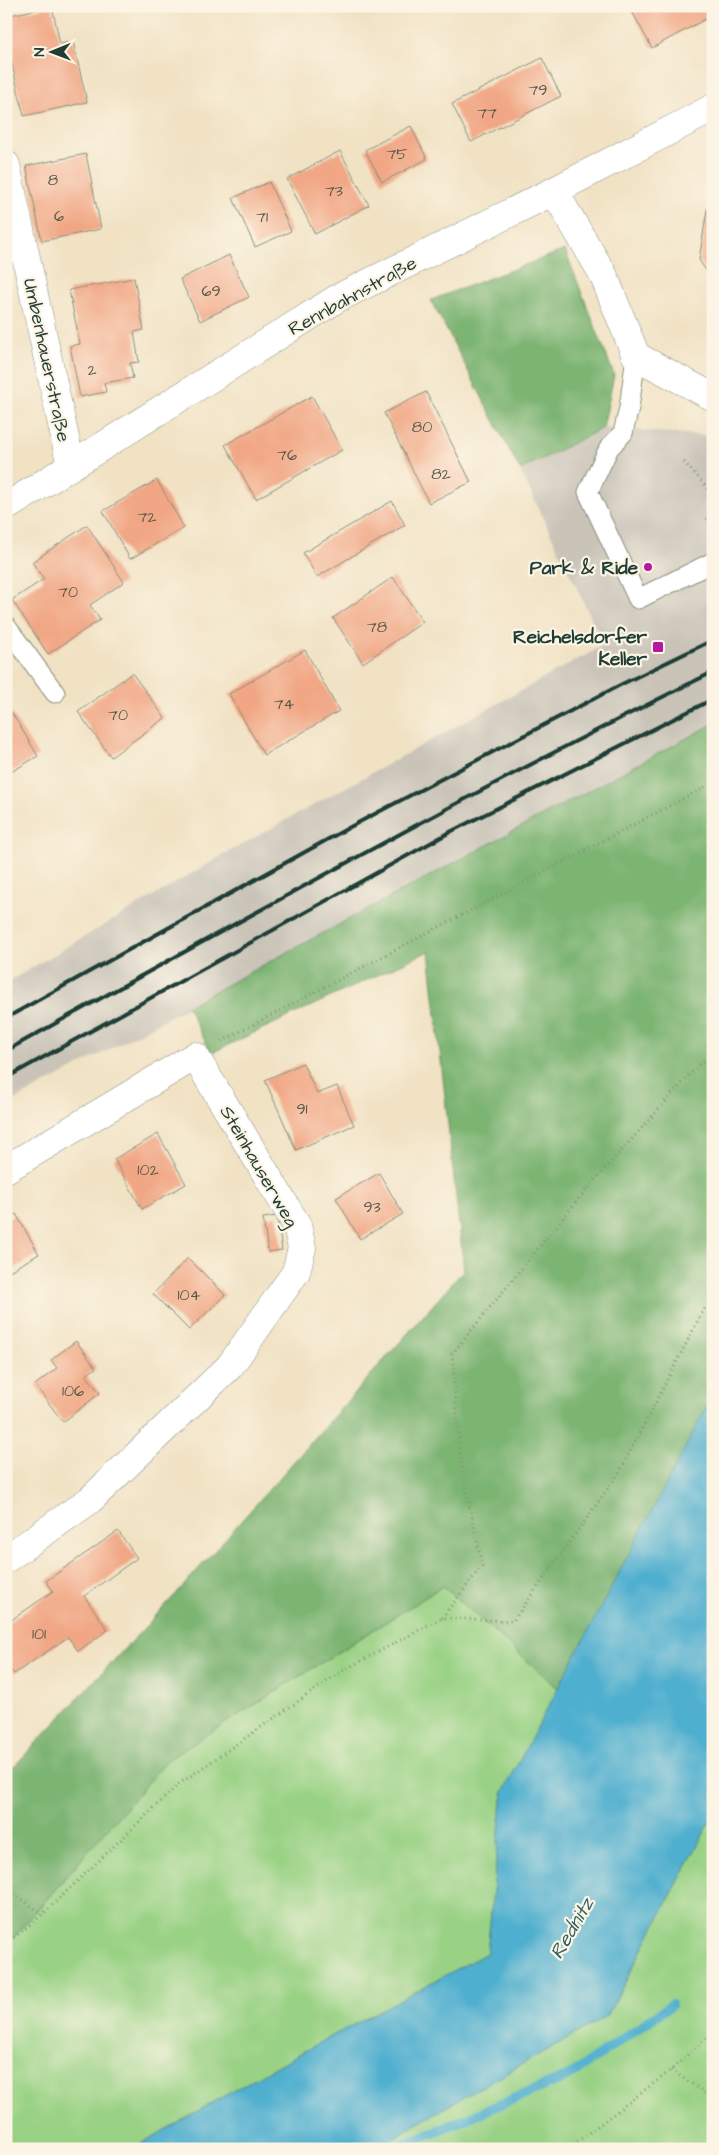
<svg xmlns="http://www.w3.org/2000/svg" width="719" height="2155" font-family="'Architects Daughter',sans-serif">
<rect width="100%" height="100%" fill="#fcf5e5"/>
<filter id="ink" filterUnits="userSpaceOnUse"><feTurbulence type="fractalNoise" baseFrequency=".02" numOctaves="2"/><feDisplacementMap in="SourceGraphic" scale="10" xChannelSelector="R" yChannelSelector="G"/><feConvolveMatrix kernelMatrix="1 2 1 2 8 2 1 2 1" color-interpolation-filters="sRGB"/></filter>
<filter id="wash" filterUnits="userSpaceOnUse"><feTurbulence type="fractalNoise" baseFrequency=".0096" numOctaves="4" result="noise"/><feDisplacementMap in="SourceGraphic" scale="20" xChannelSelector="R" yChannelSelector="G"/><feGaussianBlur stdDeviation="1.12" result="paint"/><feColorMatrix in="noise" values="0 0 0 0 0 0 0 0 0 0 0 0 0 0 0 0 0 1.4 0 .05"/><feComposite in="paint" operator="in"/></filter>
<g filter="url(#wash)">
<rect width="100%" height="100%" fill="#f1e2c4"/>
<!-- industrial -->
<path fill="#c9c3b8" d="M603,428L713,436V724L6,1105V983L230,851L604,645L520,470Z"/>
<!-- green -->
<path fill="#9ad285" stroke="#5c885c" d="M443,1586L559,1689L503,1792L487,1953L271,2069L132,2149H6V1946L167,1760Z
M713,1816V2149H381L412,2126L607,2016Z"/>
<!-- forest -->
<path fill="#7bb472" stroke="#4d7853" d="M565,250L614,375L603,428L520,470L431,300Z
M713,724V1395L559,1689L443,1586L167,1760L6,1946V1775L178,1592L464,1270L429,951L211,1053L187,1006Z"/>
<!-- water -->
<path fill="#50afcf" stroke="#387682" d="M713,1395V1816L607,2016L412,2126L381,2149H132L271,2069L487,1953L503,1792Z"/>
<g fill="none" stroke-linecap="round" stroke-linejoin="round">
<!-- stream -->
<path stroke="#50afcf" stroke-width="10" d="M393,2149L571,2075L671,2005"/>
</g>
<g id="blocks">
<!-- building -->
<path fill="#f1a785" d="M52,6L60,44L73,41L87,102L24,116L6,39V16Z
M629,6H713V15L652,48Z
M542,58L561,96L471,142L452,104Z
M411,126L427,159L382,182L365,150Z
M340,151L369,205L315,234L287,179Z
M86,154L101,229L42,241L26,166Z
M269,182L291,231L255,247L233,198Z
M713,206V281L699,260L707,210Z
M229,255L249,297L200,321L180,279Z
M134,278L144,330L134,332L139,362L130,363L133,378L104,383L106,392L80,397L70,346L80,344L69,290Z
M426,392L471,482L429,503L384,413Z
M312,396L342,450L256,499L225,445Z
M157,480L184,528L130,559L103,511Z
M392,501L405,525L317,577L303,553Z
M87,525L124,582L90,605L100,620L48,654L12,600L44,579L32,562Z
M393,577L423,622L363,663L333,618Z
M305,650L339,711L264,755L229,694Z
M132,673L165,718L111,757L78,712Z
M12,713L38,756L6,775V717Z
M303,1063L317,1094L337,1086L354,1125L296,1150L265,1080Z
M158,1134L186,1184L142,1209L114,1159Z
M379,1173L403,1214L360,1239L336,1198Z
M16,1214L39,1254L6,1273V1220Z
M277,1216L282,1250L268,1252L263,1218Z
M188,1258L225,1295L189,1330L153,1294Z
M76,1341L96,1368L86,1375L100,1393L63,1422L35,1385L57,1368L51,1360Z
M118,1531L137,1558L84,1596L108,1630L78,1651L68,1637L14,1674L6,1664V1624L53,1591L46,1581Z"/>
</g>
</g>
<g filter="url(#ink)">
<use href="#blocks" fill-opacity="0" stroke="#88907c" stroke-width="1"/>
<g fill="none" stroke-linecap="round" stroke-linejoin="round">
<defs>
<path id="lane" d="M636,356L629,408L623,433L609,448L588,492L638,599L713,562
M6,626L55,693"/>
<path id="street" d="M6,165L71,466
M554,191L603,274L636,356L713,397
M6,507L338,298L554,191L713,108
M6,1169L195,1056L297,1225L302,1248L296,1272L230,1366L90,1500L6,1559"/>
</defs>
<!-- lane casing -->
<use href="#lane" stroke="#88907c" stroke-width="21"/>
<!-- street casing -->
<use href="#street" stroke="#88907c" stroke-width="29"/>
<!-- path -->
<path stroke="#88907c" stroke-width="3" stroke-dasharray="1 4" stroke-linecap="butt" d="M684,462L713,494
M713,513L706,516L713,531
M222,1041L713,783
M442,1618L482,1566L461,1463L452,1354L581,1196L698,1065L713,1056
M6,1888L43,1914
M6,1944L43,1914L179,1784L342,1671L442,1618L513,1621L619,1473L703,1311L713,1299
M671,2070L713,2098
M564,2149L577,2142L671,2070L713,2032"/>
<!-- lane -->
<use href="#lane" stroke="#fff" stroke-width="19"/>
<!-- street -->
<use href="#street" stroke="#fff" stroke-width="28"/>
<!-- rail -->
<path stroke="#1f3d34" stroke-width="4" d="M6,1018L350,827L622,684L713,640
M6,1051C240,921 473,790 713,672
M6,1078L452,831L713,699"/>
</g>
</g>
<!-- markers -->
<g fill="#b5179e" stroke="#fcf5e5" stroke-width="2">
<circle cx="648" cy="567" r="5"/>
<rect x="652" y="641" width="12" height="12" rx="2.5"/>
</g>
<g text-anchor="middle" stroke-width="4.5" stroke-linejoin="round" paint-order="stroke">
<!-- number labels -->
<g font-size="16" fill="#545848">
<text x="538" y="95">79</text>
<text x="487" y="118">77</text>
<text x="397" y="159">75</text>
<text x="53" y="185">8</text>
<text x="334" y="196">73</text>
<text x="59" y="221">6</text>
<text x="262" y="222">71</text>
<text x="211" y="296">69</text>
<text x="92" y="375">2</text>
<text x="422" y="432">80</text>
<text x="287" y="460">76</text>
<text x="441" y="479">82</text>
<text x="147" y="522">72</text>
<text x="68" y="597">70</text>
<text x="377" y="632">78</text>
<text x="284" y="709">74</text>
<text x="118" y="720">70</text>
<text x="302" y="1114">91</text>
<text x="148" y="1175">102</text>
<text x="372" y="1212">93</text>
<text x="189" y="1300">104</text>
<text x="73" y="1396">106</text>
<text x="39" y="1639">101</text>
</g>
<!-- street labels -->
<g font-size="19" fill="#1f3d34" stroke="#fcf5e5">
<text transform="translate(352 295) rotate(-29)" y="7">Rennbahnstraße</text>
<text transform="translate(48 360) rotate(78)" y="7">Umbenhauerstraße</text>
<text transform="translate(260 1166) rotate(60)" y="7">Steinhauserweg</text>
</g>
<!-- poi labels -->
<g font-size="19" font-weight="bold" fill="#1f3d34" stroke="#fcf5e5" text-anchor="end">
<text x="638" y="574">Park &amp; Ride</text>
<text x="647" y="643">Reichelsdorfer<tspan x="647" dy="22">Keller</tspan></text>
</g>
<!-- water labels -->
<g font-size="20" font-style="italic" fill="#2e5f62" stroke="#fcf5e5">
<text transform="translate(571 1928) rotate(-60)" y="7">Rednitz</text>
</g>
</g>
<!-- margin -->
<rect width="719" height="2155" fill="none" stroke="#fcf5e5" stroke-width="25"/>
<!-- north arrow -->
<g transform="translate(52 52) rotate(269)" stroke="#fcf5e5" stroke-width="4" paint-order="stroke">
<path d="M0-4L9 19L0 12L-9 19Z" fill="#1f3d34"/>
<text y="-8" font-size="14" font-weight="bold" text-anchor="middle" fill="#1f3d34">N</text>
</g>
</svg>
